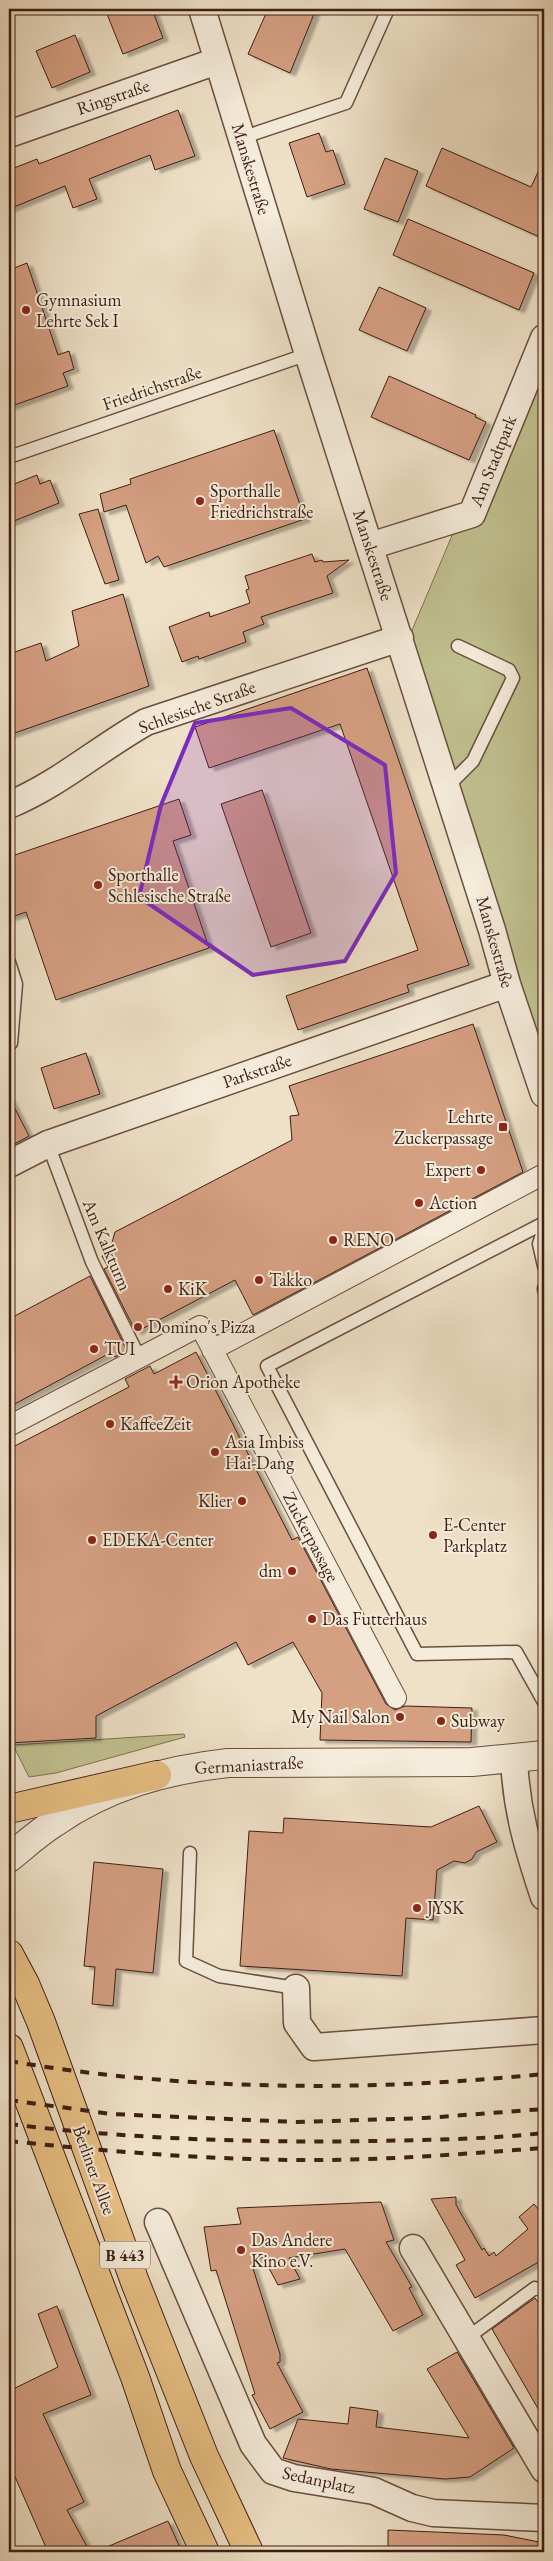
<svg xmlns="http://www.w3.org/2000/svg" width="553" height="2561" font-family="'EB Garamond',serif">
<defs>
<filter id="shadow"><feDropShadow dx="5.5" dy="3" stdDeviation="1" flood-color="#0004"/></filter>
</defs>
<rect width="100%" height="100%" fill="#efe1c8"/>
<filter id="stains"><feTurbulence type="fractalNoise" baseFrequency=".004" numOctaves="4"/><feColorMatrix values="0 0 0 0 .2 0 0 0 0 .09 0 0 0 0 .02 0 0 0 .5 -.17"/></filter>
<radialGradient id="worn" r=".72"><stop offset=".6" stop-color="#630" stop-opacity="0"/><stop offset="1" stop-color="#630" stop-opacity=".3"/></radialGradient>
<!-- green -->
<path fill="#c1c190" stroke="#7f7052" d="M544,318V1063L407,642Z
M184,1734L185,1737L56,1773L29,1777L13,1745Z"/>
<!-- building -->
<path fill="#d59f82" stroke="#3d1e13" filter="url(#shadow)" d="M105,9H152L163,38L123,54Z
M268,9H316L290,73L248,54Z
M75,35L90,72L52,88L36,51Z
M178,110L195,156L155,170L150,155L89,179L97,199L73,208L65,186L9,209V170L37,159L39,164Z
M319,133L326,152L333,150L345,184L307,197L289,143Z
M442,148L531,187L544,159V239L426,186Z
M385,158L418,171L398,222L364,209Z
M408,219L534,273L519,310L393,255Z
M27,263L58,355L69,351L74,369L63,373L68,386L9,407V270Z
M379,287L426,308L407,351L359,330Z
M389,376L476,415L475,417L486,422L469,460L371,417Z
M274,430L305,519L164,567L158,556L146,563L126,505L104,512L100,494L131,484L130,479Z
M37,475L40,484L50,480L59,503L9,523V486Z
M98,509L119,580L105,584L79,514Z
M312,554L315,562L322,560L323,562L349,560L327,576L333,593L261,617L264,624L243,632L246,642L199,659L198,656L182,662L169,627L209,612L210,617L250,603L246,590L249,589L245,576Z
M123,594L149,686L9,735V654L41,643L46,661L79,646L72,611Z
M367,668L469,965L407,985L409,992L298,1030L286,996L418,950L340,724L209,768L195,727Z
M262,790L311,933L271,947L221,804Z
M179,799L191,835L173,841L209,948L56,1000L26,912L9,918V857Z
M473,1024L523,1172L253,1315L235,1280L136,1332L104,1269L108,1267L102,1256L109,1253L115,1232L292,1140L290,1116L299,1115L289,1086Z
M86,1053L100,1094L54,1109L41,1068Z
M9,1097L29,1136L9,1147Z
M90,1276L127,1351L115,1357L112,1352L9,1407V1319Z
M196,1352L292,1540L298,1537L386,1704L395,1710L405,1706L472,1708L471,1742L320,1740L322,1693L293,1642L248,1665L236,1642L96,1716V1738L9,1743V1449L129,1387L125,1379L150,1366L154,1374Z
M479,1806L497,1842L476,1852L472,1859L465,1863L454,1861L437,1870L433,1920L406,1918L402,1976L240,1966L249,1831L283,1833L284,1818L431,1827Z
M94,1862L163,1869L153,1973L116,1969L113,2006L92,2004L95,1967L84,1966Z
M456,2197V2205L482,2250L484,2248L489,2256L494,2252L496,2256L528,2229L519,2217L534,2204L544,2216V2259L475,2298L456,2265L465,2260L431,2199Z
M381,2202L394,2240L386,2242L412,2287L409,2288L423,2315L393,2331L345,2249L289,2258L300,2279L278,2285L263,2257L251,2262L280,2354V2362L277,2363L303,2412L270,2429L252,2395L255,2394L216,2270L211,2271L204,2227L241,2224L237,2208Z
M535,2298L544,2310V2419L492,2329Z
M57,2306L91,2395L43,2414L84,2502L67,2510L90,2552H48L9,2463V2391L58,2367L38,2314Z
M457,2352L514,2448L470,2477L445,2479L331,2469L283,2458L298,2419L348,2424L350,2407L378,2411L376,2427L469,2438L427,2369Z
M168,2521L182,2552H95L142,2532Z
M388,2530L504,2535L544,2543V2552H388Z"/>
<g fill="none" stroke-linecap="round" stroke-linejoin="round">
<defs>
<path id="service" d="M241,138L346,103L388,9
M9,457L308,354
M447,787L473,761L513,678L509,670L458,646
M9,962L16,984L11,1043
M48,1144L92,1262L139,1357
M544,1223L267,1366L417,1654L516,1652L544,1702
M544,1228L539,1244L544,1266
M544,1288V1290
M190,1853L186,1961L219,1976L296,1988
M467,2338L535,2288L544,2290"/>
<path id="pedestrian" d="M212,1350L544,1174
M9,1426L200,1326L396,1698"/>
<path id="minor" d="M202,9L308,354L492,930L507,984L544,1094
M9,134L217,61
M370,546L472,514L544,338
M9,805C61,783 98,749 146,722L400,638
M9,1164L48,1144L507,984
M514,1758C516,1810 528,1849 544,1897
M296,1988L297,2023L314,2047L544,2030
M158,2222L253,2444L273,2471L294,2478L374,2491L412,2508L433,2513L544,2518
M413,2248L544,2469"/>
<path id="tertiary" d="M9,1858C24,1846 38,1833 54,1823C107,1786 165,1770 228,1763L472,1762L544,1755"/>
<path id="primary" d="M9,1809L157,1775
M9,1954L25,1984L41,2022L135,2282L204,2456L249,2552
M9,2048L135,2377L167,2471L205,2552"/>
</defs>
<!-- service casing -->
<use href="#service" stroke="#6a4f40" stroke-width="15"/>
<!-- pedestrian casing -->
<use href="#pedestrian" stroke="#6a4f40" stroke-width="22"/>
<!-- minor casing -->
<use href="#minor" stroke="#6a4f40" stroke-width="29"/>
<!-- tertiary casing -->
<use href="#tertiary" stroke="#6a4f40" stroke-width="30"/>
<!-- primary casing -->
<use href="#primary" stroke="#3d1e13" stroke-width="30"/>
<!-- service -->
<use href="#service" stroke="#f5ecdb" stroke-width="12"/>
<!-- pedestrian -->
<use href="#pedestrian" stroke="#f5ecdb" stroke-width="20"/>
<!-- minor -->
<use href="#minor" stroke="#f5ecdb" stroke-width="26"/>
<!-- tertiary -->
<use href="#tertiary" stroke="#f5ecdb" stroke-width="28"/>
<!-- primary -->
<use href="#primary" stroke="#e8c084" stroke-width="28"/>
<!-- rail -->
<path stroke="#3d1e13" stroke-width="4" stroke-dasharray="9 9" stroke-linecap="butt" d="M9,2061C184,2091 367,2092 544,2074
M9,2100L111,2114L297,2122L425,2118L544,2109
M9,2124C130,2139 252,2143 374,2141C431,2140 488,2139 544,2133
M9,2141C104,2151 199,2159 295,2160C378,2161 461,2154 544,2148"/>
</g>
<!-- marked area -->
<path fill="#7b2cbf" fill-opacity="0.2" stroke="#7b2cbf" stroke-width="4" stroke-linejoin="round" d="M291,708L385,765L396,873L345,961L253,975L139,897L161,805L195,723Z"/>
<!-- markers -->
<g fill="#8f2418" stroke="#f5ecdb" stroke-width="2">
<circle cx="26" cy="310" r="5"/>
<circle cx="200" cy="501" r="5"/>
<circle cx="98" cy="885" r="5"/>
<rect x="498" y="1122" width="10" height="10" rx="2.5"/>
<circle cx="481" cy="1170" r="5"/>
<circle cx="419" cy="1203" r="5"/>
<circle cx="333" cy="1240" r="5"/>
<circle cx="259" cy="1280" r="5"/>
<circle cx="168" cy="1289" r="5"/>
<circle cx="138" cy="1327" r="5"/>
<circle cx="94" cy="1349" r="5"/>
<path d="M173.5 1374.5h5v5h5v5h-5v5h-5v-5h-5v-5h5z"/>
<circle cx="110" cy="1424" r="5"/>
<circle cx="215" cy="1452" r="5"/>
<circle cx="242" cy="1501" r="5"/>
<circle cx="433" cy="1535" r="5"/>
<circle cx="92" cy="1540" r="5"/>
<circle cx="292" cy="1571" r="5"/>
<circle cx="312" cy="1619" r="5"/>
<circle cx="400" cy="1717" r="5"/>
<circle cx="441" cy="1721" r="5"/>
<circle cx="417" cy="1908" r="5"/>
<circle cx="241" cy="2250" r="5"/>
</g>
<g text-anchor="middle" stroke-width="4" stroke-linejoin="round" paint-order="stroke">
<!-- shield labels -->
<rect fill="#f5ecdb" stroke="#745c4f" stroke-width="1" x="100" y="2241.5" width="50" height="27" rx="4"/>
<g font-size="16" font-weight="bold" fill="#3d1e13">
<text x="125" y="2261">B 443</text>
</g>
<!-- street labels -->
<g font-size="18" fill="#3d1e13" stroke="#f5ecdb">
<text transform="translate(113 97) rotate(-19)" y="6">Ringstraße</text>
<text transform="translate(251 169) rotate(73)" y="6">Manskestraße</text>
<text transform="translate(152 388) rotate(-19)" y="6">Friedrichstraße</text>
<text transform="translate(493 461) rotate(-68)" y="6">Am Stadtpark</text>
<text transform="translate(373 555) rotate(72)" y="6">Manskestraße</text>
<text transform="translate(197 707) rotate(-20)" y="6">Schlesische Straße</text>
<text transform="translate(495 942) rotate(74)" y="6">Manskestraße</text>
<text transform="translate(257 1071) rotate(-19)" y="6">Parkstraße</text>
<text transform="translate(107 1245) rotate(67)" y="6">Am Kalkturm</text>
<text transform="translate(311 1537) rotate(62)" y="6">Zuckerpassage</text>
<text transform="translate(249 1765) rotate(-3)" y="6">Germaniastraße</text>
<text transform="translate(94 2170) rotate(70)" y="6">Berliner Allee</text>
<text transform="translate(319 2480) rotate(12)" y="6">Sedanplatz</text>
</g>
<!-- poi labels -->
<g font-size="18" fill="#3d1e13" stroke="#f5ecdb" text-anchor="start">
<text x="36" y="306">Gymnasium<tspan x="36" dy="21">Lehrte Sek I</tspan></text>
<text x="210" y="497">Sporthalle<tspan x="210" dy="21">Friedrichstraße</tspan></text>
<text x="108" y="881">Sporthalle<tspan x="108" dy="21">Schlesische Straße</tspan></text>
<text x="493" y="1123" text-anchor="end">Lehrte<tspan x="493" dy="21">Zuckerpassage</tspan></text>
<text x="471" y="1176" text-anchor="end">Expert</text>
<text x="429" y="1209">Action</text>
<text x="343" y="1246">RENO</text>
<text x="269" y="1286">Takko</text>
<text x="178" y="1295">KiK</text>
<text x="148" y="1333">Domino's Pizza</text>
<text x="104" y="1355">TUI</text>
<text x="186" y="1388">Orion Apotheke</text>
<text x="120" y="1430">KaffeeZeit</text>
<text x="225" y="1448">Asia Imbiss<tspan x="225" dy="21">Hai-Dang</tspan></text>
<text x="232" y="1507" text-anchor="end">Klier</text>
<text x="443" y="1531">E-Center<tspan x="443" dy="21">Parkplatz</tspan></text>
<text x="102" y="1546">EDEKA-Center</text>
<text x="282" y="1577" text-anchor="end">dm</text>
<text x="322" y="1625">Das Futterhaus</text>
<text x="390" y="1723" text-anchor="end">My Nail Salon</text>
<text x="451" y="1727">Subway</text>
<text x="427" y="1914">JYSK</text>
<text x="251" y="2246">Das Andere<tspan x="251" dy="21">Kino e.V.</tspan></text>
</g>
</g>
<!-- margin -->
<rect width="553" height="2561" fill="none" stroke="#efe1c8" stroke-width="30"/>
<rect x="10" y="10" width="533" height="2541" fill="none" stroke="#3d1e13" stroke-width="2.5"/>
<rect x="15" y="15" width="523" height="2531" fill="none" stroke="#3d1e13"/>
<rect width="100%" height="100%" filter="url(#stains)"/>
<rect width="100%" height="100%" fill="url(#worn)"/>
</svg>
